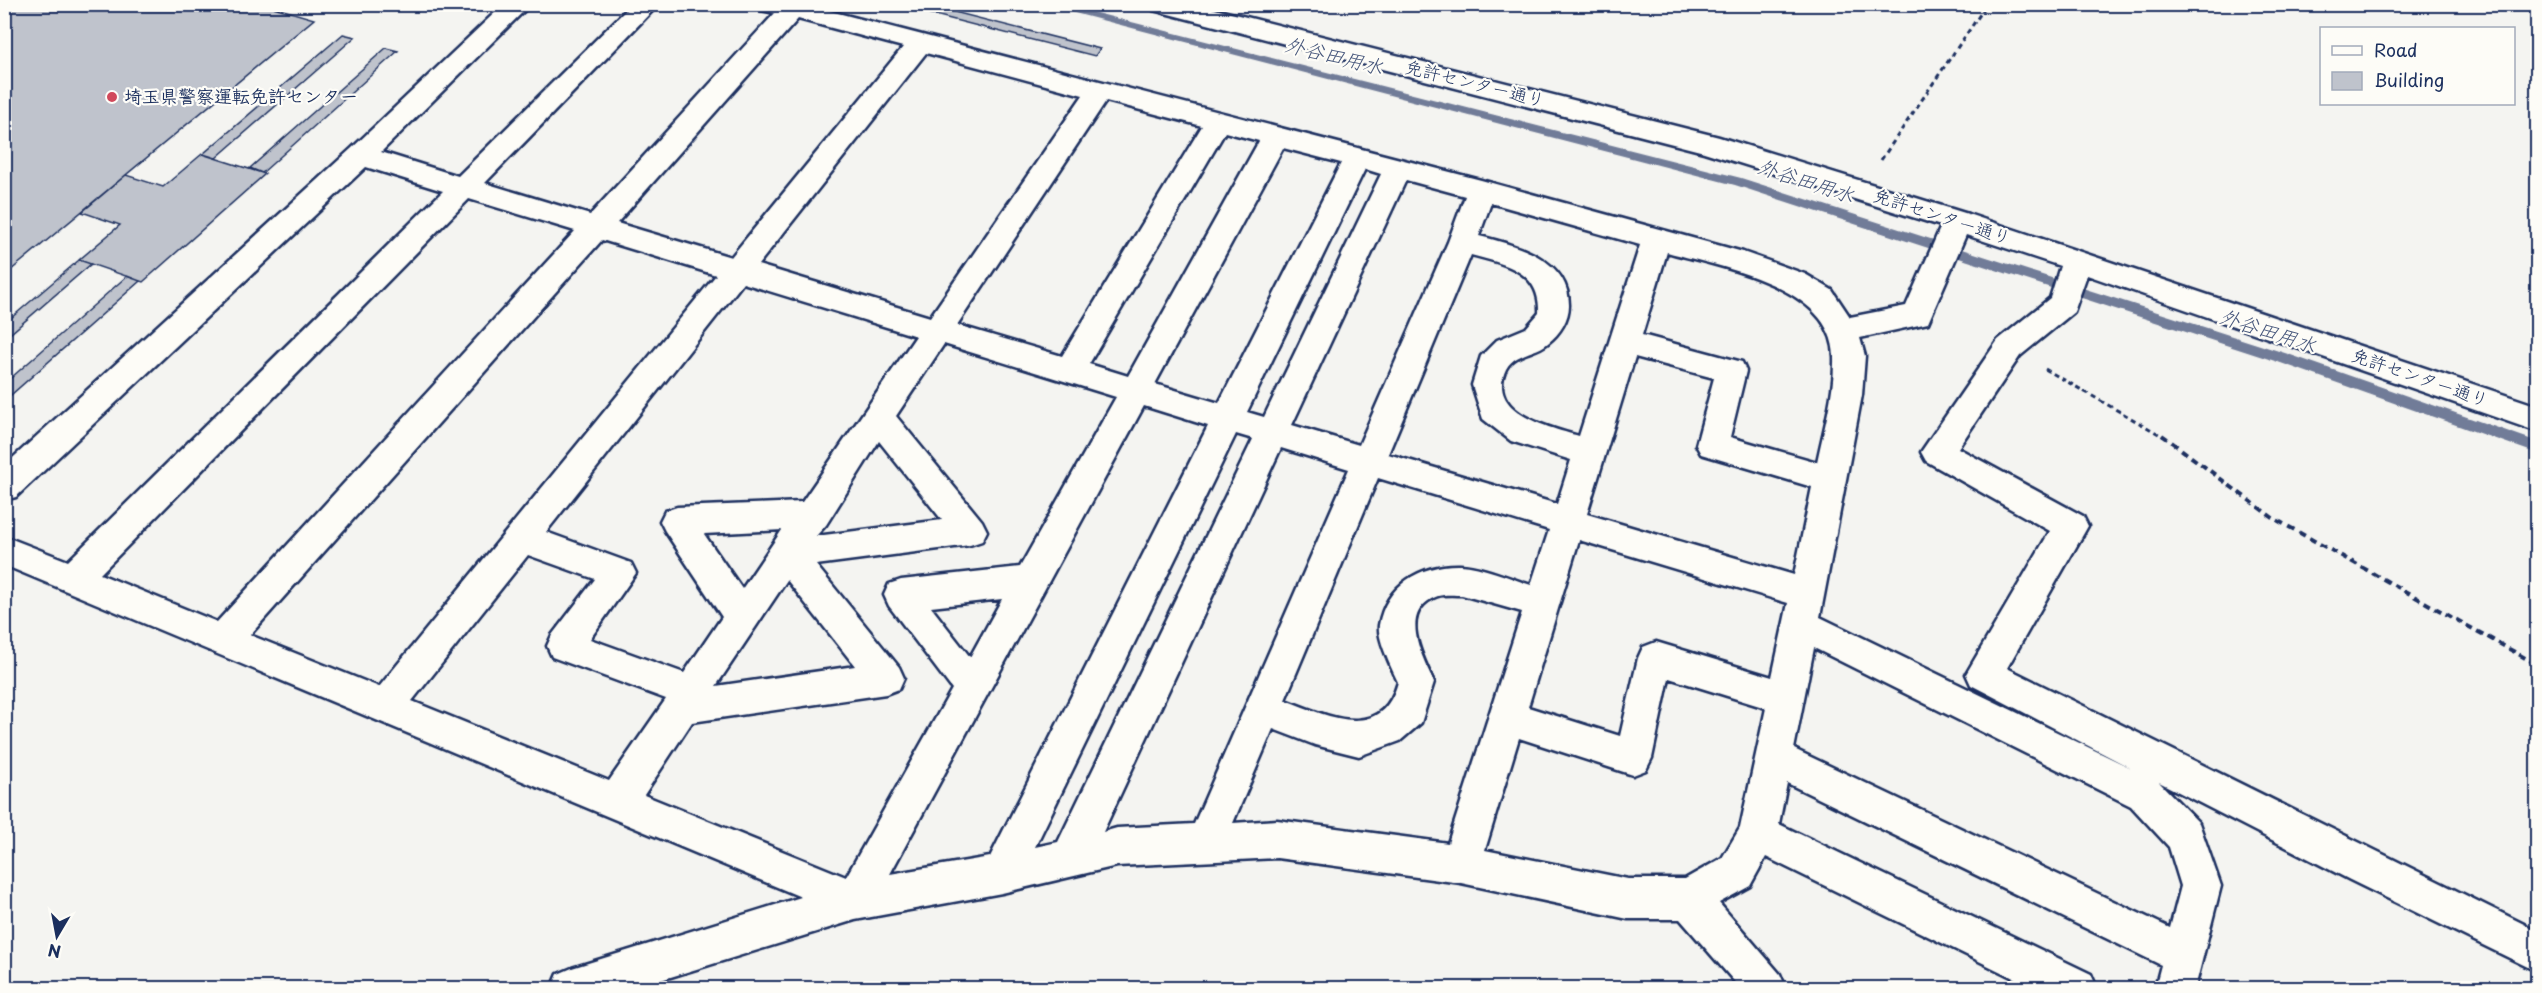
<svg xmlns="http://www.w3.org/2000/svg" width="2542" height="993" font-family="'Playpen Sans','Klee One',sans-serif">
<rect width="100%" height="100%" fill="#f4f4f1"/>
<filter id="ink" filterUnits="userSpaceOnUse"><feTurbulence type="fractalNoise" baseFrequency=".0167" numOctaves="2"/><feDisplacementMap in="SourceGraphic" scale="12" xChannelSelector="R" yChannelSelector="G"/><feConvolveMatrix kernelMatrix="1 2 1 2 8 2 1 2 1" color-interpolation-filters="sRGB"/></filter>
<g filter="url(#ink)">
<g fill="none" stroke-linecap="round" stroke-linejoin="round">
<!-- stream -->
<path fill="#717c98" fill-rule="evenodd" d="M1040,4H1061L1741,178L2288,354L2538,442V454L2278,362L1735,185Z"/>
</g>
<!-- building -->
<path fill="#bfc3cc" stroke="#1b2f5e" stroke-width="1.5" d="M4,4H263L314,19L4,276Z
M892,4H923L1100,49L1095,56Z
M343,34L355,37L216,158L203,154Z
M386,48L398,51L262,173L250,168Z
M202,154L265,174L143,282L79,260L120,225L82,212L126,175L163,187Z
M79,260L91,264L4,339V324Z
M127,276L140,281L4,401V384Z"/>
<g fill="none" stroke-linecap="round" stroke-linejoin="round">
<defs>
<path id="minor" d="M504,4H531L381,152L458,176L632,4H659L485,183L590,215L775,13L761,10L758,4H803L1481,180L1743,252L1805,274L1832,290L1850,317L1906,306L1941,226L1704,152L1153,10L1150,4H1195L1719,137L1968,214L2538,406V432L2087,275L2074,312L2020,356L1958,448L2083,516L2088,526L2007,668L2538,931V972L2350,880L2159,782L2199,823L2221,886L2195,988H2155L2161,965L1787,783L1779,824L2091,974L2097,988H2034L1766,857L1750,886L1719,903L1780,974L1786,988H1740L1680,919H1628L1461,883L1277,858L1117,866L1002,893L855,920L635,988H552L558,974L572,968L801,897L4,565V536L68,561L443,191L366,167L16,497L4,500V466L351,149ZM798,19L903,47L731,257L617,223ZM926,53L1083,95L930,317L758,265ZM1106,101L1202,126L1062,356L957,325ZM1225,132L1259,141L1128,376L1089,364ZM1283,148L1341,163L1219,403L1155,384ZM1365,169L1381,174L1264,417L1247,412ZM1406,180L1465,196L1448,242L1359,445L1292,425ZM469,199L575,231L217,622L100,574ZM1491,203L1640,245L1579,436C1551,428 1485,413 1506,369C1515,352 1536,354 1548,343C1560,334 1569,319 1569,305C1569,258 1515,245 1479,236ZM1966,235L2060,266L2050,298L1998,340L1921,452L1926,461L2050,531L1966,674L1971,685L2131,768L1820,617L1862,395L1865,356L1860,338L1928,323ZM602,240L716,275L379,687L250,635ZM1667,252C1720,267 1833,286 1834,357C1835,392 1824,428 1817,462L1730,437L1746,371L1742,362L1642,335ZM1471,255C1505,264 1541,271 1539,313L1526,328L1497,340L1481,356L1472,385L1483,419L1511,441L1571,460L1557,504L1388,454ZM743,283L916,336L802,502L677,507L665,511L660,521L665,531L722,617L684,673L590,639L636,573L631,563L546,532ZM944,344L1116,397L1020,567L901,580L889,584L884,595L889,606L952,689L846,877L644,795L692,722L886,694L899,689L904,678L899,667L816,565L970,545L982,541L987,531L982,521L896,416ZM1635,357L1714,378L1696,445L1701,454L1812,487L1794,575L1587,514ZM1144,406L1208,426L990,857L890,874ZM1236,434L1253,439L1058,842L1035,847ZM879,441L942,520L816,536L826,525ZM1281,448L1349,469L1194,824L1117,828L1103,832ZM1378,478L1549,530L1531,585C1509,578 1482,566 1460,565C1421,564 1386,585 1379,625C1377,639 1392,669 1398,682C1381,743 1328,716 1285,700ZM782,530L742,589L704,534ZM1579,540L1788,603L1772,677L1656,642L1643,647L1638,658L1620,736L1528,707ZM528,555L595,579L552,635L547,646L552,657L666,699L609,781L412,701ZM787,580L855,666L716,686ZM1462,595L1522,612L1448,843L1277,820L1233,823L1273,729L1315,745L1359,756L1400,741L1421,723L1434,682C1422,656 1397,611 1438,596C1445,594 1455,595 1462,595ZM1002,599L970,657L931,607ZM1814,648L2131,806L2169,847L2181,886L2170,928L1794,749ZM1669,678L1766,708L1740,828L1722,858L1685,879H1628L1485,850L1519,738L1633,775L1646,770L1652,758Z"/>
</defs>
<!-- minor casing -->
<use href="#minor" stroke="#1b2f5e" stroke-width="5"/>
<!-- path-far1 -->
<path stroke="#1b2f5e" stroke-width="3" stroke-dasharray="5 4" stroke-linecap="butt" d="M1881,160L1987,4
M2045,369L2164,437"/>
<!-- path -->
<path stroke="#1b2f5e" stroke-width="4" stroke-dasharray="7 5" stroke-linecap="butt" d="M2162,435L2273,518L2538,665"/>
<!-- minor -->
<use href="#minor" fill="#fdfcf7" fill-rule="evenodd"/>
</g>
</g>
<!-- markers -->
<circle fill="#d1495b" stroke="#fdfcf7" stroke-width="2" cx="112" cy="97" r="6"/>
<g text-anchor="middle" stroke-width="4.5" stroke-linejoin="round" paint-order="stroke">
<!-- street labels -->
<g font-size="18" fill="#1b2f5e" stroke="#fdfcf7">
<text transform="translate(1475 84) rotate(14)" y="6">免許センター通り</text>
<text transform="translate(1942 217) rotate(18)" y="6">免許センター通り</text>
<text transform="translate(2420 378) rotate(19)" y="6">免許センター通り</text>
</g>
<!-- poi labels -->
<g font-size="18" font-weight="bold" fill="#1b2f5e" stroke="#fdfcf7" text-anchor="start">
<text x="124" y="103">埼玉県警察運転免許センター</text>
</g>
<!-- water labels -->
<g font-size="20" font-style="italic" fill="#46567b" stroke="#fdfcf7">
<text transform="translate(1334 56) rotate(14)" y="7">外谷田用水</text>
<text transform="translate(1806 181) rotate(18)" y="7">外谷田用水</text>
<text transform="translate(2268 331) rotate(18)" y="7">外谷田用水</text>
</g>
</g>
<!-- margin -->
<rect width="2542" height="993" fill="none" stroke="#fdfcf7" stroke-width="24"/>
<rect x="12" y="12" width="2518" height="969" fill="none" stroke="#1b2f5e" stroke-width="2" filter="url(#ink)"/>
<!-- legend -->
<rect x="2320" y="27" width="195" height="78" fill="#fdfcf7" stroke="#a3aaba" stroke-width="1.5"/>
<rect x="2332" y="46" width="30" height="9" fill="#fdfcf7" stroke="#a3aaba" stroke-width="1.5"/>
<text x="2374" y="57" font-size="18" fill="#1b2f5e">Road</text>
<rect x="2332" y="72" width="30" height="18" fill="#bfc3cc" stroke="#a3aaba" stroke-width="1.5"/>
<text x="2374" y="87" font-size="18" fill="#1b2f5e">Building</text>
<!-- north arrow -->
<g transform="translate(57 936) rotate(190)" stroke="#fdfcf7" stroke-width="4.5" paint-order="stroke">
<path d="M0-4.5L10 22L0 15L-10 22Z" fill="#1b2f5e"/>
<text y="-9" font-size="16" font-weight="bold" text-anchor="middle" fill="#1b2f5e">N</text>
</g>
</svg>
